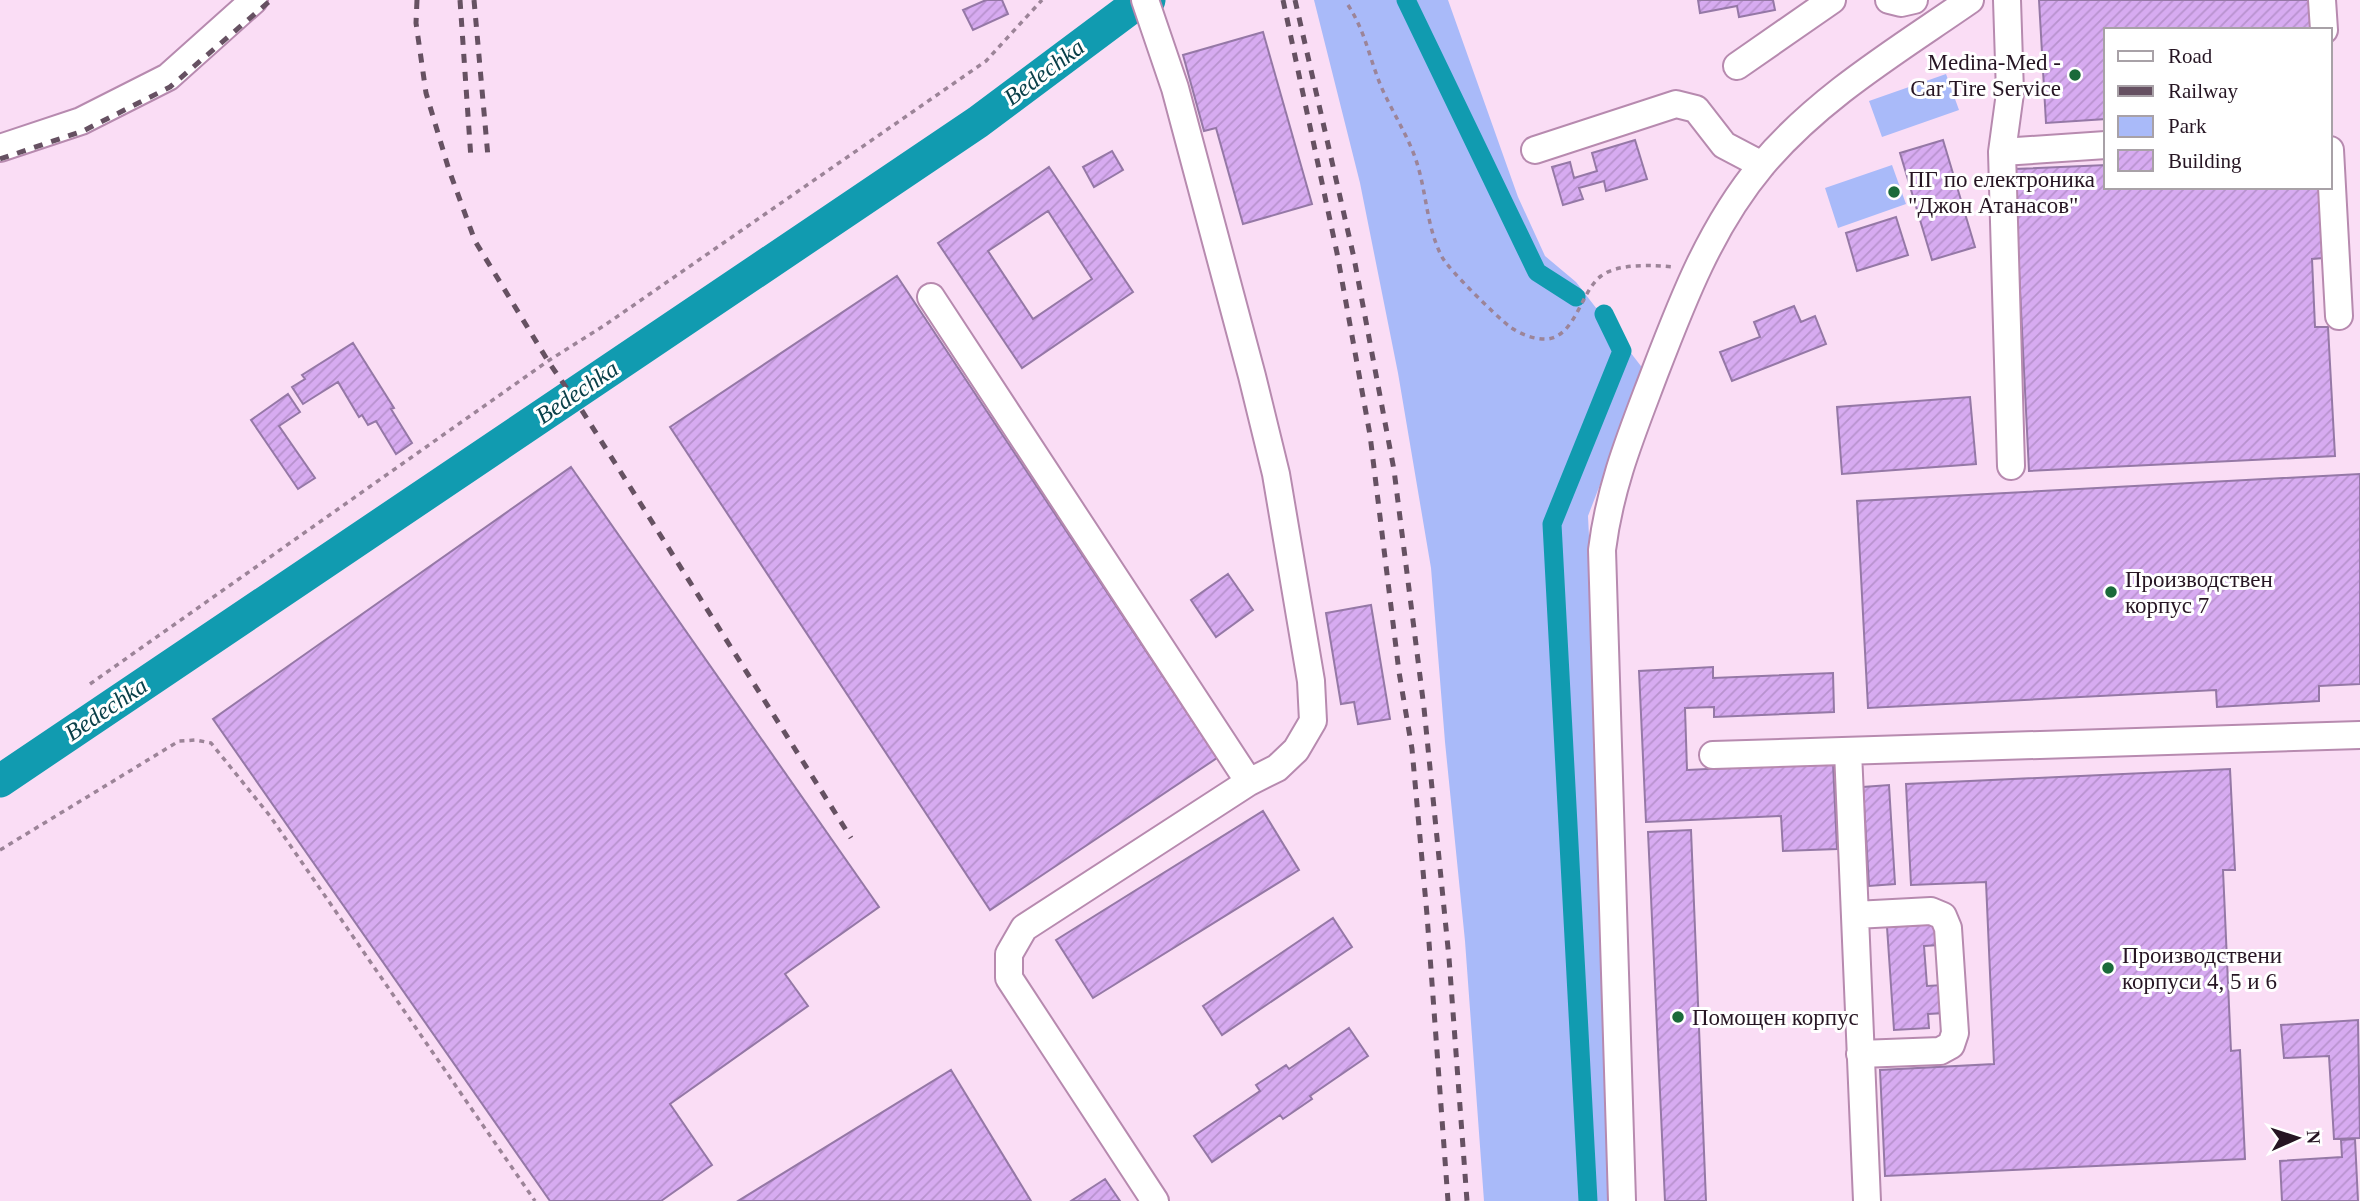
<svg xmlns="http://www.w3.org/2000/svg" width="2360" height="1201" font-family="'Times New Roman',serif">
<defs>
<pattern id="building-hatch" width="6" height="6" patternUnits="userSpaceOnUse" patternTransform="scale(1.75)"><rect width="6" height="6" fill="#d7abf1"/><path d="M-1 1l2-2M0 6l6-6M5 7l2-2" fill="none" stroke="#b892ce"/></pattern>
</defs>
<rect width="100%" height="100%" fill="#faddf5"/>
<!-- green -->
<path fill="#a9baf9" d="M1314,0H1448L1518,197L1545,256L1576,282L1644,370L1588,516L1622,1201H1484L1465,941L1445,742L1431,568L1398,373L1360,183Z
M1946,74L1959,110L1882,137L1869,101Z
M1892,165L1906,204L1838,228L1825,188Z"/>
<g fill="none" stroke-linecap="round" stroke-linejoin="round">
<!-- canal -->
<path stroke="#119bb0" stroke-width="19" d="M1406,0L1537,272L1576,297
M1588,1201L1552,524L1622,351L1604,314"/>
<!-- river -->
<path stroke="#119bb0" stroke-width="33" d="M0,781L978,122L1136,4L1149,0"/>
</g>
<!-- building -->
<path fill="url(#building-hatch)" stroke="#9578a6" stroke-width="2" fill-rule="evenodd" d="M986,0H1002L1008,14L973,30L963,10Z
M1698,0H1773L1775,10L1739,17L1737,6L1700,13Z
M2039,0H2312L2314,30H2106V119L2046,123Z
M1263,32L1312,204L1243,224L1216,128L1204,131L1183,55Z
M1635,140L1647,179L1606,191L1604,181L1579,188L1583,199L1563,205L1552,167L1570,162L1574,178L1597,171L1592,153Z
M1943,140L1975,247L1932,260L1900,153Z
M1112,151L1123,170L1094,187L1083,167Z
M2106,165V187H2319L2323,258L2312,259L2315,327H2328L2335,456L2029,471L2014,169Z
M1049,167L1133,292L1022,368L938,243ZM1048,211L1092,279L1033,319L988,251Z
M1896,217L1908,255L1857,271L1846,233Z
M897,276L1217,758L990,910L670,427Z
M1794,306L1801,322L1815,316L1826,344L1732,381L1720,352L1760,337L1754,322Z
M353,343L394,408L391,409L412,443L396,454L376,421L368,425L362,415L359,417L338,382L303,404L292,387L305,379L302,375Z
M288,394L300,412L279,426L315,478L298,489L251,420Z
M1970,397L1976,464L1842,474L1837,407Z
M571,467L879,907L785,974L808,1006L670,1104L712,1165L661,1201H550L213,719Z
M2360,474V684L2319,686V701L2217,707L2216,690L1868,708L1857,501Z
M1228,574L1253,610L1216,637L1191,600Z
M1371,605L1390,719L1358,724L1354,702L1341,704L1326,613Z
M1713,667V678L1833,673L1834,712L1714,717V707L1685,708L1687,770L1833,763L1837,849L1783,851L1781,816L1646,822L1639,671Z
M2230,769L2235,870H2223L2231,1051L2240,1050L2245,1159L1885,1176L1880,1070L1994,1064L1986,882L1911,885L1906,784Z
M1889,785L1895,884L1869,886L1863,787Z
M1263,811L1299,870L1093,998L1056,940Z
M1691,830L1706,1201H1665L1648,832Z
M1333,918L1352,947L1222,1035L1203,1006Z
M1938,924L1939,945L1924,946L1927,986L1943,985L1945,1013L1928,1014L1929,1028L1894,1030L1887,927Z
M2358,1020L2360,1138L2334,1139L2329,1056L2284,1058L2281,1025Z
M1349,1028L1368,1056L1310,1096L1312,1099L1283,1119L1280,1115L1212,1162L1194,1136L1260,1091L1256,1085L1286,1065L1289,1069Z
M951,1070L1031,1201H738Z
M2355,1139L2358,1201H2282L2280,1161L2342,1157L2341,1140Z
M1105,1179L1120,1201H1071Z"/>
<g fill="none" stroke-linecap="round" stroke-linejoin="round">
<defs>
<path id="minor" d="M1145,0L1175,88L1252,376L1276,474L1311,681L1313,721L1296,750L1277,768L1249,782L1024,928L1009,954V978L1155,1201
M1889,0L1901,3L1914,0
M2007,0L2010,93L2002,152L2011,466
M2322,0L2324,30
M1737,66L1832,0
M0,148L81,121L168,77L254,0
M1535,150L1676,104L1696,109L1724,145L1762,165
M2330,150L2339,316
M2002,152L2106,145
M931,297L1249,782
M1848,751L1867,1201
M1713,755L2360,735
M1855,915L1931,911L1943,916L1948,928L1955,1033L1951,1045L1940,1051L1860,1054
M1622,1201L1602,550C1610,485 1632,433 1655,372C1683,299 1711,226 1762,165C1819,97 1898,50 1970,0"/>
</defs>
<!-- minor casing -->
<use href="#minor" stroke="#b78aaf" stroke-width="30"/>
<!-- path -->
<path stroke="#9c8498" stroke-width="3.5" stroke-dasharray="5 5" stroke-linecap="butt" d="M1348,5C1367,34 1370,63 1384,93C1395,116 1408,137 1416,160C1427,193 1426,226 1442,257C1448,269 1497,317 1509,326C1519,334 1535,340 1548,339C1576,335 1581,291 1601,276C1618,263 1653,265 1673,267
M90,684L548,361L605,325L986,61L1042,0
M0,850L179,741L196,740L211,743L270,816L535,1201"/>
<!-- minor -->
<use href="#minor" stroke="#fff" stroke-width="26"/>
<!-- rail -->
<path stroke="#665162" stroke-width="5" stroke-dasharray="9 9" stroke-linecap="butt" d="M417,0L416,23L426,93L449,170L475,241L548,361L581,409L851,838
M460,0L471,159
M474,0L488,157
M1283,0L1337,253L1370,435L1399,672L1412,749L1427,915L1448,1201
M1295,0L1354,258L1394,470L1424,708L1449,958L1467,1201
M0,159L83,131L170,87L271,0"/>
</g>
<!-- markers -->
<g fill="#1a6a3a" stroke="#fff" stroke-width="2.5">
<circle cx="2075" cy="75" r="7"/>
<circle cx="1894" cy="192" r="7"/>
<circle cx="2111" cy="592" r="7"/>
<circle cx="2108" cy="968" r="7"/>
<circle cx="1678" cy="1017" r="7"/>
</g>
<g text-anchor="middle" stroke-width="6" stroke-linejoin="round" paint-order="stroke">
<!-- poi labels -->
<g font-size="23" fill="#261523" stroke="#fff" text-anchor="start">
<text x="2061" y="70" text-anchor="end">Medina-Med -<tspan x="2061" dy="26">Car Tire Service</tspan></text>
<text x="1908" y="187">ПГ по електроника<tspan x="1908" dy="26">"Джон Атанасов"</tspan></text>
<text x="2125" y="587">Производствeн<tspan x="2125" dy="26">корпус 7</tspan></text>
<text x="2122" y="963">Производствени<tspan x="2122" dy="26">корпуси 4, 5 и 6</tspan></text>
<text x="1692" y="1025">Помощен корпус</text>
</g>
<!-- water labels -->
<g font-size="24" font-style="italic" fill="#0a4049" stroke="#fff">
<text transform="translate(1044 72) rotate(-37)" y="8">Bedechka</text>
<text transform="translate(577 392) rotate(-34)" y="8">Bedechka</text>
<text transform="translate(106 709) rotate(-34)" y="8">Bedechka</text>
</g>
</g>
<!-- legend -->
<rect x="2104" y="28" width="228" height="161" fill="#ffffff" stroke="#a8a1a7" stroke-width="2"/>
<rect x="2118" y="51" width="35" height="10" fill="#ffffff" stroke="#a8a1a7" stroke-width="2"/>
<text x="2168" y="63" font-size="21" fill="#261523">Road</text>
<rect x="2118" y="86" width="35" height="10" fill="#665162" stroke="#a8a1a7" stroke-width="2"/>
<text x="2168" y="98" font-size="21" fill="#261523">Railway</text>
<rect x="2118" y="116" width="35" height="21" fill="#a9baf9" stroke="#a8a1a7" stroke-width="2"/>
<text x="2168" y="133" font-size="21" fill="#261523">Park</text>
<rect x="2118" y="150" width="35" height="21" fill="url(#building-hatch)" stroke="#a8a1a7" stroke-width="2"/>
<text x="2168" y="168" font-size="21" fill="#261523">Building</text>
<!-- north arrow -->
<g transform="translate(2297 1138) rotate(87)" stroke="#ffffff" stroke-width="5" paint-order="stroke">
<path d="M0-5L12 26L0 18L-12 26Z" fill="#261523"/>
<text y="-10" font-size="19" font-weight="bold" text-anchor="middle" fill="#261523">N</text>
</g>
</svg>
